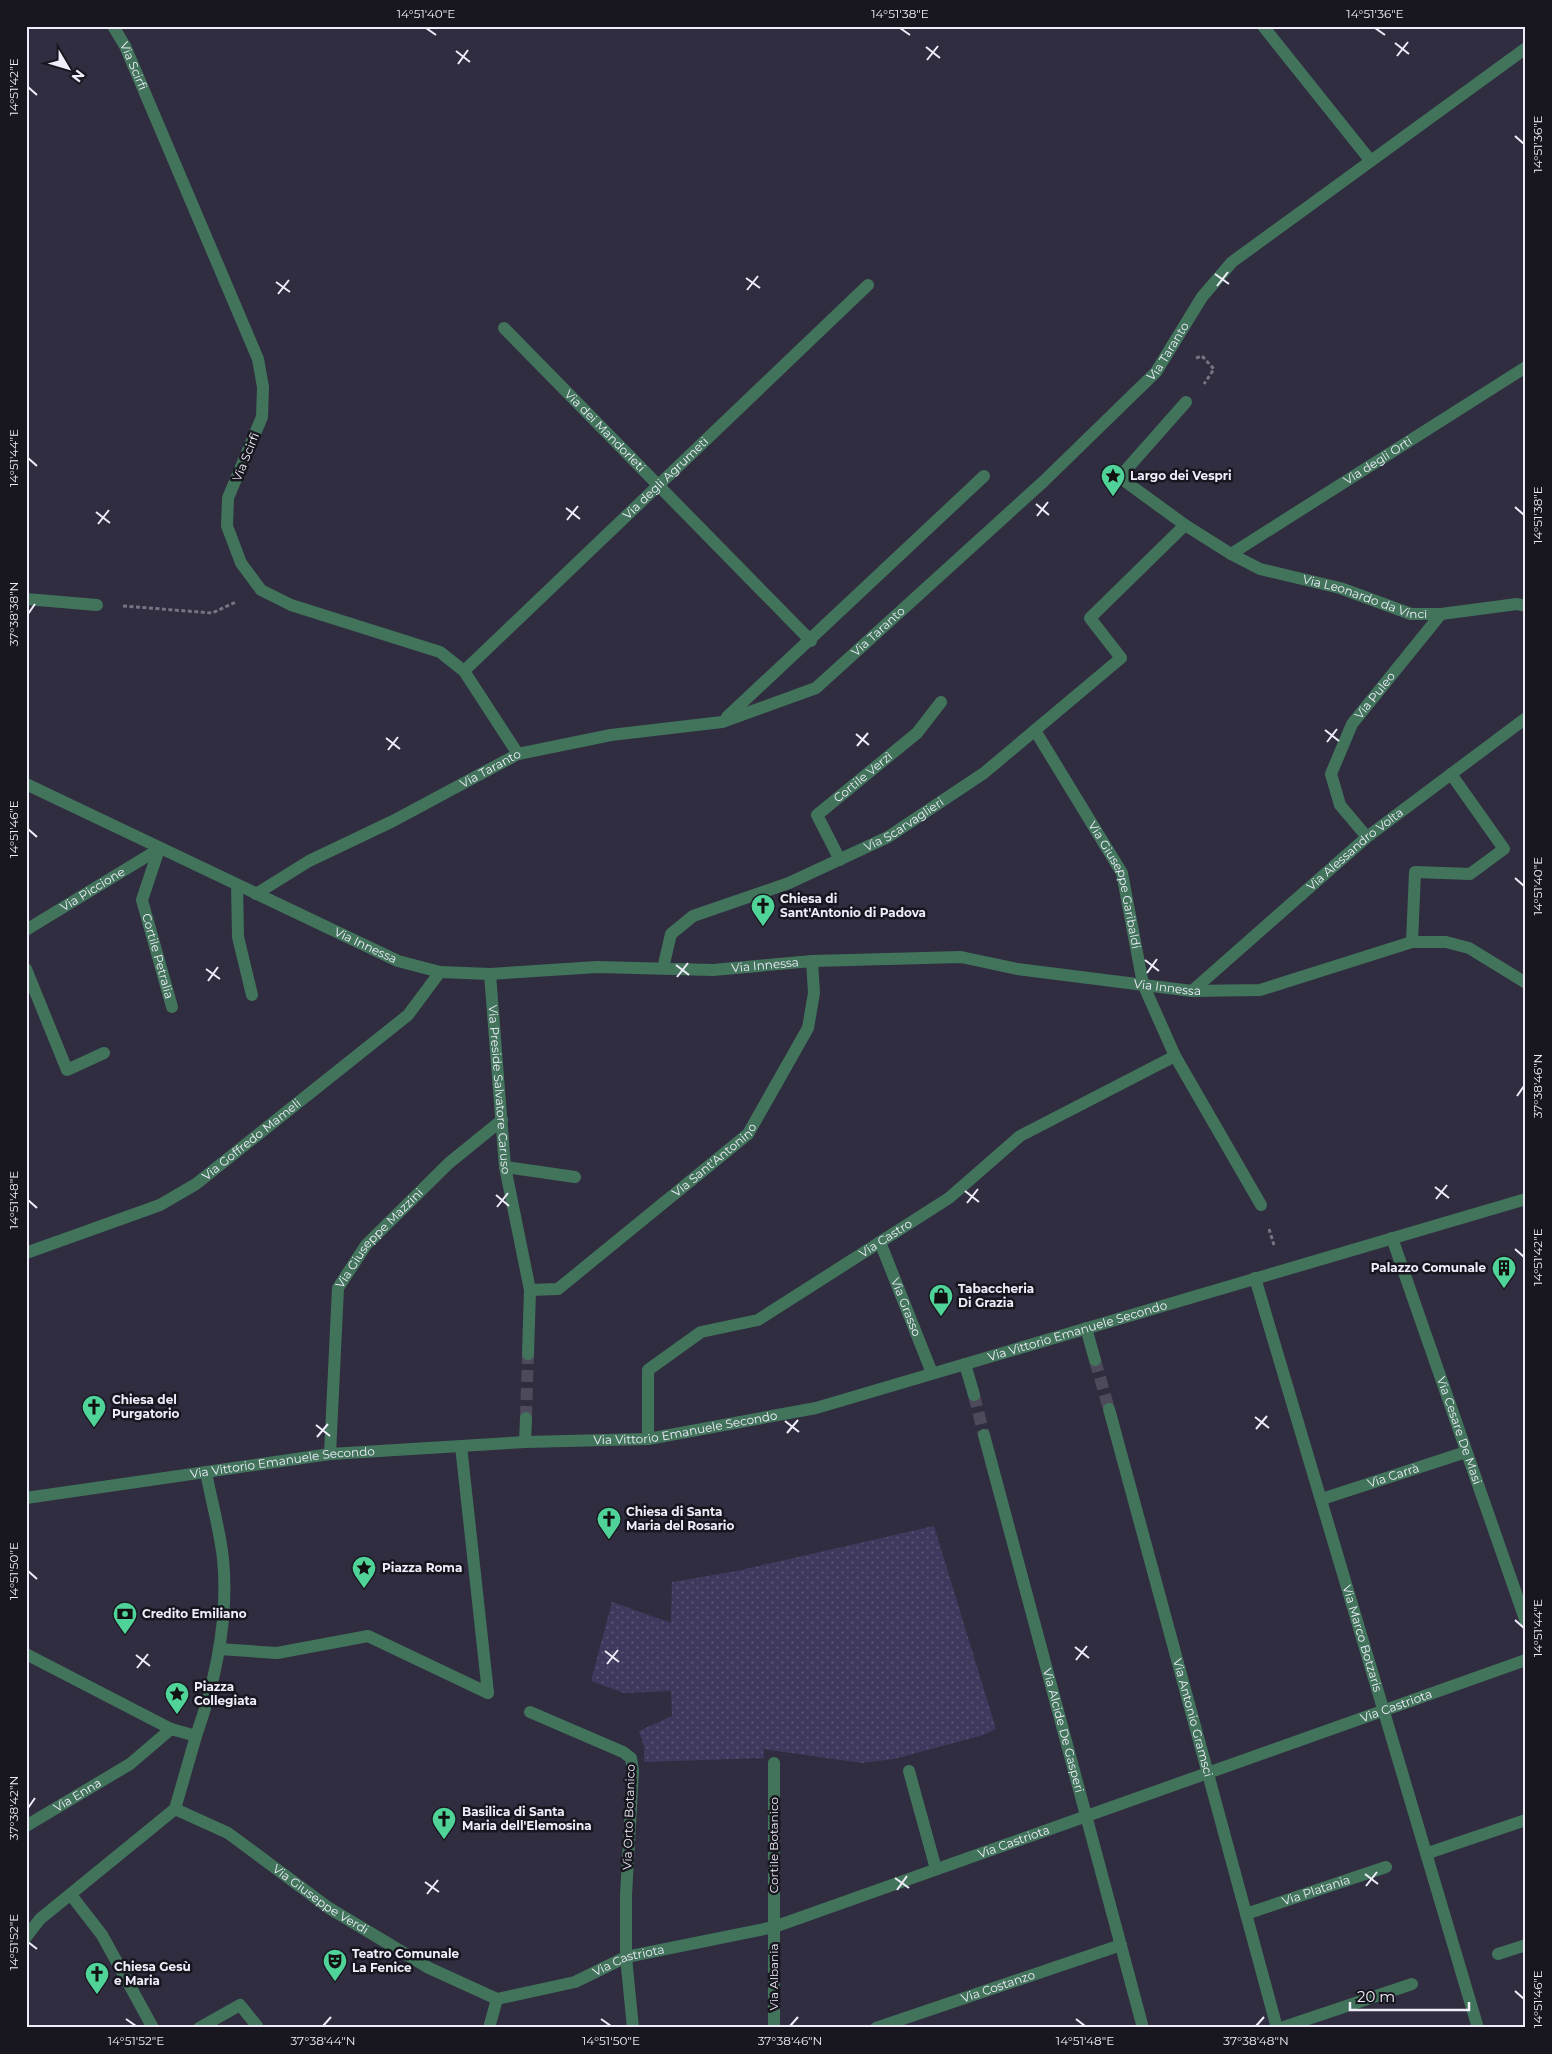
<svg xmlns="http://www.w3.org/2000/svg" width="1552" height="2054" font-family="Montserrat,sans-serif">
<defs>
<pattern id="grass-dots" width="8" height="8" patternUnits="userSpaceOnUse" patternTransform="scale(1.25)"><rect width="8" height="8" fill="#40395e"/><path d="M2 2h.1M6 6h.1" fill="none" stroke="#5c5676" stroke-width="1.8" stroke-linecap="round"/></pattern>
</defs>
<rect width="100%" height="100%" fill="#302d40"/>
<!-- grass -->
<path fill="url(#grass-dots)" d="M934,1526L996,1729L983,1735L894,1759L862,1763L763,1749L764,1758L644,1762V1746L639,1731L672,1716L671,1691L624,1693L591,1681L612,1602L671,1623L672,1582L737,1571Z"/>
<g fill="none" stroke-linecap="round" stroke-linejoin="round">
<!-- minor-tunnel -->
<path stroke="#4d4a5c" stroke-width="12" stroke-dasharray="12 6" stroke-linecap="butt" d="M1095,1360L1109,1409
M974,1395L984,1435
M526,1418L528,1354"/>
<!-- path -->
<path stroke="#757384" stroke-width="3" stroke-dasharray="4 2.5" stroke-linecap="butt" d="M1196,358L1202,356L1214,369L1204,384
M123,606L212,613L236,602
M1269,1229L1274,1245"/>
<!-- minor -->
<g stroke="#42745b" stroke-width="12">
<path id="s1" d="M113,26L125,46L258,359L263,387L262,417L228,498L227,526L241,563L261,590L291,605L440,652L464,671L518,754"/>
<path d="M1263,26L1370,160"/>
<path id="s2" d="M504,328L811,641"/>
<path d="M1185,525L1126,482L1125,471L1186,402"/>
<path id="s3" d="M1231,554L1526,367"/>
<path d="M26,599L97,605"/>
<path id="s4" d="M464,671L868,285"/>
<path d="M727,717L984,476"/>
<path id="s5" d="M1036,732L1122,873L1143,984L1175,1056L1261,1205"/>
<path id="s6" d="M26,784L398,961L440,972L490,974L597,967L713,970L812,961L961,957L1017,969L1192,991L1260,990L1412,942H1446L1469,948L1526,983"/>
<path id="s7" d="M1367,837L1340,805L1331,774L1352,724L1441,614"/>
<path id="s8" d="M159,849L142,900L172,1007"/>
<path id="s9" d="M840,860L817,815L917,733L941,702"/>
<path d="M237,885L238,937L252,995"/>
<path id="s10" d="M256,894L309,861L393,821L518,754L611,735L722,722L816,688L1044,481L1156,372L1202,297L1232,262L1526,48"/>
<path id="s11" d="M26,930L159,849"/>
<path d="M1412,942L1415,872L1470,874L1504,849L1451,774"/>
<path id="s12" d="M663,968L671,934L693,916L789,883L888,837L984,773L1121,658L1090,618L1185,525L1231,554L1260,569L1340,588L1411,614H1441L1517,604L1526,606"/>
<path d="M26,969L67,1070L104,1053"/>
<path id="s13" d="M490,974L505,1167L530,1290L528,1354"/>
<path id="s14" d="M1192,991L1367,837L1526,718"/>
<path d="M505,1167L575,1177"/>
<path id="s15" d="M1392,1238L1526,1622"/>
<path id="s16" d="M880,1242L932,1373"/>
<path id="s17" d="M26,1253L160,1205L196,1184L408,1015L440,972"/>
<path id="s18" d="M1255,1278L1478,2028"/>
<path id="s19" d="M530,1290L558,1289L748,1134L808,1028L814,993L812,961"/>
<path d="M1086,1328L1095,1360"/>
<path d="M965,1364L974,1395"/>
<path id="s20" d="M1109,1409L1277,2028"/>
<path id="s21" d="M984,1435L1143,2028"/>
<path id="s22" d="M648,1439V1370L701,1332L758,1320L949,1198L1020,1136L1175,1056"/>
<path d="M525,1442L526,1418"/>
<path d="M461,1446L488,1693"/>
<path id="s23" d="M330,1454L338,1288L366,1245L449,1163L502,1120"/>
<path id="s24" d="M26,1498L330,1454L525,1442L648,1439L816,1408L1526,1199"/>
<path id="s25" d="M1322,1499L1466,1452"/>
<path d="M219,1649L277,1653L368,1636L488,1693"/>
<path d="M26,1654L171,1729L196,1736C216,1679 229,1619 223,1559C220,1530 211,1500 206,1472"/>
<path d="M530,1712L623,1752L631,1758L633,1771L626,1895V1957L633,2028"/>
<path id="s26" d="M196,1736L175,1809L228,1833L329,1908L429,1968L497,1999"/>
<path d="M909,1771L936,1869"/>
<path id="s27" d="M26,1826L130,1764L171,1729"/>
<path d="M1428,1853L1526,1820"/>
<path d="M71,1895L102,1935L153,2028"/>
<path id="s28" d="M1246,1914L1386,1867"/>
<path d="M26,1937L40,1919L175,1809"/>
<path d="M1498,1954L1526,1945"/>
<path id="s29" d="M497,1999L575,1982L626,1957L774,1927L1526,1660"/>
<path d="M199,2028L240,2005L257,2026"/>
<path d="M489,2028L497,1999"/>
<path d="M774,2028V1763"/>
<path id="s30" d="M876,2028L1121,1945"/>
<path d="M1281,2028L1412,1984"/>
</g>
</g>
<!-- ticks -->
<path fill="none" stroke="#efedfa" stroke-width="2" d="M426,28L436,35M900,28L910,35M1375,28L1385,35M1395,43L1409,54M926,47L940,58M456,51L470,62M1397,56L1408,42M927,60L938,46M458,64L468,50M28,87L37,95M1515,136L1524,144M1215,274L1229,284M746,278L760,288M276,282L290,292M1217,286L1228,272M747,290L758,276M278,294L289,280M28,458L37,466M1036,504L1049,515M1515,507L1524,515M566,508L580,519M96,512L110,523M1037,516L1048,502M567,520L578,506M98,524L109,510M28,614L35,604M1325,730L1339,741M856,734L869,745M386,738L400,749M1327,742L1337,729M857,746L868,733M388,750L398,737M28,829L37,837M1515,878L1524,886M1145,960L1159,971M676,965L689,975M206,969L220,979M1147,973L1157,959M677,977L688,963M208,981L218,967M1517,1096L1524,1086M1435,1187L1449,1198M965,1191L979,1202M496,1195L509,1206M1436,1199L1447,1185M28,1200L37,1208M967,1203L978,1189M497,1207L508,1193M1515,1249L1524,1257M1255,1417L1269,1428M785,1421L799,1432M316,1425L330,1436M1256,1429L1267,1416M787,1433L798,1420M317,1437L328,1424M28,1571L37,1579M1515,1620L1524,1628M1075,1647L1089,1658M605,1651L619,1662M136,1655L150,1666M1076,1660L1087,1646M607,1664L618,1650M137,1668L148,1654M28,1808L35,1798M1365,1874L1378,1884M895,1878L909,1888M425,1882L439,1892M1366,1886L1377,1872M897,1890L907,1876M427,1894L438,1880M28,1942L37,1949M1515,1991L1524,1999M126,2019L136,2026M601,2019L611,2026M1076,2019L1085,2026M323,2026L331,2017M790,2026L798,2017M1256,2026L1264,2017"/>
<!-- icons -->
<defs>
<symbol id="sight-pin" viewBox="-11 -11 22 30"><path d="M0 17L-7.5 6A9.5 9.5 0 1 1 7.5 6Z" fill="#50d398" stroke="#18171f"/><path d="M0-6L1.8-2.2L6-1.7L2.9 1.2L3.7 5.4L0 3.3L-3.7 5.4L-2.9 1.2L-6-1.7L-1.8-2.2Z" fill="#111"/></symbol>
<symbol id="church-pin" viewBox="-11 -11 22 30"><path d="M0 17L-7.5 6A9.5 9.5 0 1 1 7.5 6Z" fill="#50d398" stroke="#18171f"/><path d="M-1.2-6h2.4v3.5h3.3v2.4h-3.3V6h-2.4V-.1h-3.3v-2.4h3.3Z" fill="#111"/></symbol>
<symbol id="building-pin" viewBox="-11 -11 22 30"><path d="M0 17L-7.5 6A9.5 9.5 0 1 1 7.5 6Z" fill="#50d398" stroke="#18171f"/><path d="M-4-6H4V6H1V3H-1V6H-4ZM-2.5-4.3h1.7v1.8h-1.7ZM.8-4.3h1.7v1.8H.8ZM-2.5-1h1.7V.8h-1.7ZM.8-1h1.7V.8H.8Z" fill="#111"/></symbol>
<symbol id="shop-pin" viewBox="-11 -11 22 30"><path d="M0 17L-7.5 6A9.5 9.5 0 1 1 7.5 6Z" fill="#50d398" stroke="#18171f"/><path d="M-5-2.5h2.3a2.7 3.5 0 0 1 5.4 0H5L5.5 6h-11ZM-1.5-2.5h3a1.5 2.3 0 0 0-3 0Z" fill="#111"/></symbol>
<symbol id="bank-pin" viewBox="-11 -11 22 30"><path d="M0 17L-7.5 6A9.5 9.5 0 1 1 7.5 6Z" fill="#50d398" stroke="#18171f"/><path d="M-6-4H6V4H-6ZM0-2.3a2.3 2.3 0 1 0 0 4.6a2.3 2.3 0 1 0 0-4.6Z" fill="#111"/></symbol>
<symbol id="theatre-pin" viewBox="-11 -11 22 30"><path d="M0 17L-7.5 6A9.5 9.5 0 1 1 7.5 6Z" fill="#50d398" stroke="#18171f"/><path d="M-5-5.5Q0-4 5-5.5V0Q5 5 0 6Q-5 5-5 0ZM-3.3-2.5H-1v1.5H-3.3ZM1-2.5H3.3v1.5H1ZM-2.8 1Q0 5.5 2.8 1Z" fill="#111"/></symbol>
</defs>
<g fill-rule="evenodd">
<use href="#sight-pin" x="1099" y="462" width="28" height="38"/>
<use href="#church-pin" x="749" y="892" width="28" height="38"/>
<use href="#building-pin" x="1490" y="1254" width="28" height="38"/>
<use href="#shop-pin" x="927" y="1282" width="28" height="38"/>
<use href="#church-pin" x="80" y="1393" width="28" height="38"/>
<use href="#church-pin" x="595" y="1505" width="28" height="38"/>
<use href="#sight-pin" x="350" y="1554" width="28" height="38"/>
<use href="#bank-pin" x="111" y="1600" width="28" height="38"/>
<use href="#sight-pin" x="163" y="1680" width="28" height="38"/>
<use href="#church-pin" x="430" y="1805" width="28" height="38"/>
<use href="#theatre-pin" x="321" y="1947" width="28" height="38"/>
<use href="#church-pin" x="83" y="1960" width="28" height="38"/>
</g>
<g text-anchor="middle" stroke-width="5" stroke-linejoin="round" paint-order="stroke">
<!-- street labels -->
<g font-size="12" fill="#efedfa" stroke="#18171f">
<text dy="4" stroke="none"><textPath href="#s1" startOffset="45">Via Scirfi</textPath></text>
<text dy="4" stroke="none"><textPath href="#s10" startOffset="1092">Via Taranto</textPath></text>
<text dy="4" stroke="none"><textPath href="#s2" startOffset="144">Via dei Mandorleti</textPath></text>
<text transform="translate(246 457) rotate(-68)" y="4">Via Scirfi</text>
<text dy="4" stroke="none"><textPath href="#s3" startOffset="174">Via degli Orti</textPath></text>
<text dy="4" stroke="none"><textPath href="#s4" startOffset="279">Via degli Agrumeti</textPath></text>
<text dy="4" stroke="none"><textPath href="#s12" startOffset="948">Via Leonardo da Vinci</textPath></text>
<text dy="4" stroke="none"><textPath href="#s10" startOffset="688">Via Taranto</textPath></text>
<text dy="4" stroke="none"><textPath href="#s7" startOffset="165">Via Puleo</textPath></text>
<text dy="4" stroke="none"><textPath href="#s10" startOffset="266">Via Taranto</textPath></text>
<text dy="4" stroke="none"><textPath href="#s9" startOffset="110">Cortile Verzì</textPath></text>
<text dy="4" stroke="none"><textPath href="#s12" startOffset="294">Via Scarvaglieri</textPath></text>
<text dy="4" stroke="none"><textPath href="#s14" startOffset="216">Via Alessandro Volta</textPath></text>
<text dy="4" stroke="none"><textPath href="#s5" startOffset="174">Via Giuseppe Garibaldi</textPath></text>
<text dy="4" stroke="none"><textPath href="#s11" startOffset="78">Via Piccione</textPath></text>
<text dy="4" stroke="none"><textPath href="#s6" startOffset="376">Via Innessa</textPath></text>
<text dy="4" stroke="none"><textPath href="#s8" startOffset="112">Cortile Petralia</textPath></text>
<text dy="4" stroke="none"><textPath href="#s6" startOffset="781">Via Innessa</textPath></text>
<text dy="4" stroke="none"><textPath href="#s6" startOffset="1186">Via Innessa</textPath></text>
<text dy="4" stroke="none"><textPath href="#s13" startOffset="116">Via Preside Salvatore Caruso</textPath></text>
<text dy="4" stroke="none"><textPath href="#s17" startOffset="255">Via Goffredo Mameli</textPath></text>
<text dy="4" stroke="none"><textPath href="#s19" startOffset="231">Via Sant'Antonino</textPath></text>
<text dy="4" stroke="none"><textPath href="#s22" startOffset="344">Via Castro</textPath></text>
<text dy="4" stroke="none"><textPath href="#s23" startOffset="231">Via Giuseppe Mazzini</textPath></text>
<text dy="4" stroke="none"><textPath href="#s16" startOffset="70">Via Grasso</textPath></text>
<text dy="4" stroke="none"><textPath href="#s24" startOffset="1069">Via Vittorio Emanuele Secondo</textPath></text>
<text dy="4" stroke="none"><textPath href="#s24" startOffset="664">Via Vittorio Emanuele Secondo</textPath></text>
<text dy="4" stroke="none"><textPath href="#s15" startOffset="204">Via Cesare De Masi</textPath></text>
<text dy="4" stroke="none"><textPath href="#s24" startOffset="259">Via Vittorio Emanuele Secondo</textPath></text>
<text dy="4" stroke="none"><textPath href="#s25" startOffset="75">Via Carrà</textPath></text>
<text dy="4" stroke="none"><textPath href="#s18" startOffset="376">Via Marco Botzaris</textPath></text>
<text dy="4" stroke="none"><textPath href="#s29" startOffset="948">Via Castriota</textPath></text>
<text dy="4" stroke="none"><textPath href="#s20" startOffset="320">Via Antonio Gramsci</textPath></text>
<text dy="4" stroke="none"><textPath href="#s21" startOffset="306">Via Alcide De Gasperi</textPath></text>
<text dy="4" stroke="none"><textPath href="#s27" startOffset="60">Via Enna</textPath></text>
<text transform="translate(629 1817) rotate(-88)" y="4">Via Orto Botanico</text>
<text dy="4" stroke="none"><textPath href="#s29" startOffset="542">Via Castriota</textPath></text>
<text transform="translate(774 1845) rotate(-90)" y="4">Cortile Botanico</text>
<text dy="4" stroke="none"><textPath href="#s28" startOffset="74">Via Platania</textPath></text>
<text dy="4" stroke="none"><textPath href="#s26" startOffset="248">Via Giuseppe Verdi</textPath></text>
<text dy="4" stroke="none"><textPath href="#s29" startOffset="138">Via Castriota</textPath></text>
<text transform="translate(774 1977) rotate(-90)" y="4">Via Albania</text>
<text dy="4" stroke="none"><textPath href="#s30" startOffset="129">Via Costanzo</textPath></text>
</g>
<!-- poi labels -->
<g font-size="12" font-weight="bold" fill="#efedfa" stroke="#18171f" text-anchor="start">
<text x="1130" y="480">Largo dei Vespri</text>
<text x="780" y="903">Chiesa di<tspan x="780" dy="14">Sant'Antonio di Padova</tspan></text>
<text x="1486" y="1272" text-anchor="end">Palazzo Comunale</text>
<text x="958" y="1293">Tabaccheria<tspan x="958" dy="14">Di Grazia</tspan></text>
<text x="112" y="1404">Chiesa del<tspan x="112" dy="14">Purgatorio</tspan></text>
<text x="626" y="1516">Chiesa di Santa<tspan x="626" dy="14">Maria del Rosario</tspan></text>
<text x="382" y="1572">Piazza Roma</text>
<text x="142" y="1618">Credito Emiliano</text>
<text x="194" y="1691">Piazza<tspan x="194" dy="14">Collegiata</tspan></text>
<text x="462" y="1816">Basilica di Santa<tspan x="462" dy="14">Maria dell'Elemosina</tspan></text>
<text x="352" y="1958">Teatro Comunale<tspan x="352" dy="14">La Fenice</tspan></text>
<text x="114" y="1971">Chiesa Gesù<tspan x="114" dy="14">e Maria</tspan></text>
</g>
</g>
<!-- border -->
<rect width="1552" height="2054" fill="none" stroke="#18171f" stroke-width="55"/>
<!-- north arrow -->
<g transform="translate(68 68) rotate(128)" stroke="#18171f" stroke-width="4" paint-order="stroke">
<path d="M0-4L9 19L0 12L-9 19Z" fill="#efedfa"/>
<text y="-8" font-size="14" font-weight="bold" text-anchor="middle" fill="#efedfa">N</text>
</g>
<!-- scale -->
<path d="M1350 2002v8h119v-8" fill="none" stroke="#efedfa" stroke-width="2.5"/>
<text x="1357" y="2002" font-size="15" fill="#efedfa" stroke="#18171f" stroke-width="4" paint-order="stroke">20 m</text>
<rect x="28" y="28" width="1496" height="1998" fill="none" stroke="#efedfa" stroke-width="2"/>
<g font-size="12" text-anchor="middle" fill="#efedfa">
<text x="426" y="18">14°51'40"E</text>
<text x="900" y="18">14°51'38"E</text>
<text x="1375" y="18">14°51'36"E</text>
<text transform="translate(14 87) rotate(-90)" y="4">14°51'42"E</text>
<text transform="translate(1538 144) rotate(-90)" y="4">14°51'36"E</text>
<text transform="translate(14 458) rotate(-90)" y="4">14°51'44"E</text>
<text transform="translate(1538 515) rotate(-90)" y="4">14°51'38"E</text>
<text transform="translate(14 614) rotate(-90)" y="4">37°38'38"N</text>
<text transform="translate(14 829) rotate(-90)" y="4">14°51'46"E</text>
<text transform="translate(1538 886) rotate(-90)" y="4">14°51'40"E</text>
<text transform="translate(1538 1086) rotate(-90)" y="4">37°38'46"N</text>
<text transform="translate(14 1200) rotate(-90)" y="4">14°51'48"E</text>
<text transform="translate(1538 1257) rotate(-90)" y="4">14°51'42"E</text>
<text transform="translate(14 1571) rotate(-90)" y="4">14°51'50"E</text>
<text transform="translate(1538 1628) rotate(-90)" y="4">14°51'44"E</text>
<text transform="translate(14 1808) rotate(-90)" y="4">37°38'42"N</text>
<text transform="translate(14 1942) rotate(-90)" y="4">14°51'52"E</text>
<text transform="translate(1538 1999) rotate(-90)" y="4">14°51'46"E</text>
<text x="136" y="2045">14°51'52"E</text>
<text x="323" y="2045">37°38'44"N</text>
<text x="611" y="2045">14°51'50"E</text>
<text x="790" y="2045">37°38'46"N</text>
<text x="1085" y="2045">14°51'48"E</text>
<text x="1256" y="2045">37°38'48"N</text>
</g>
</svg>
